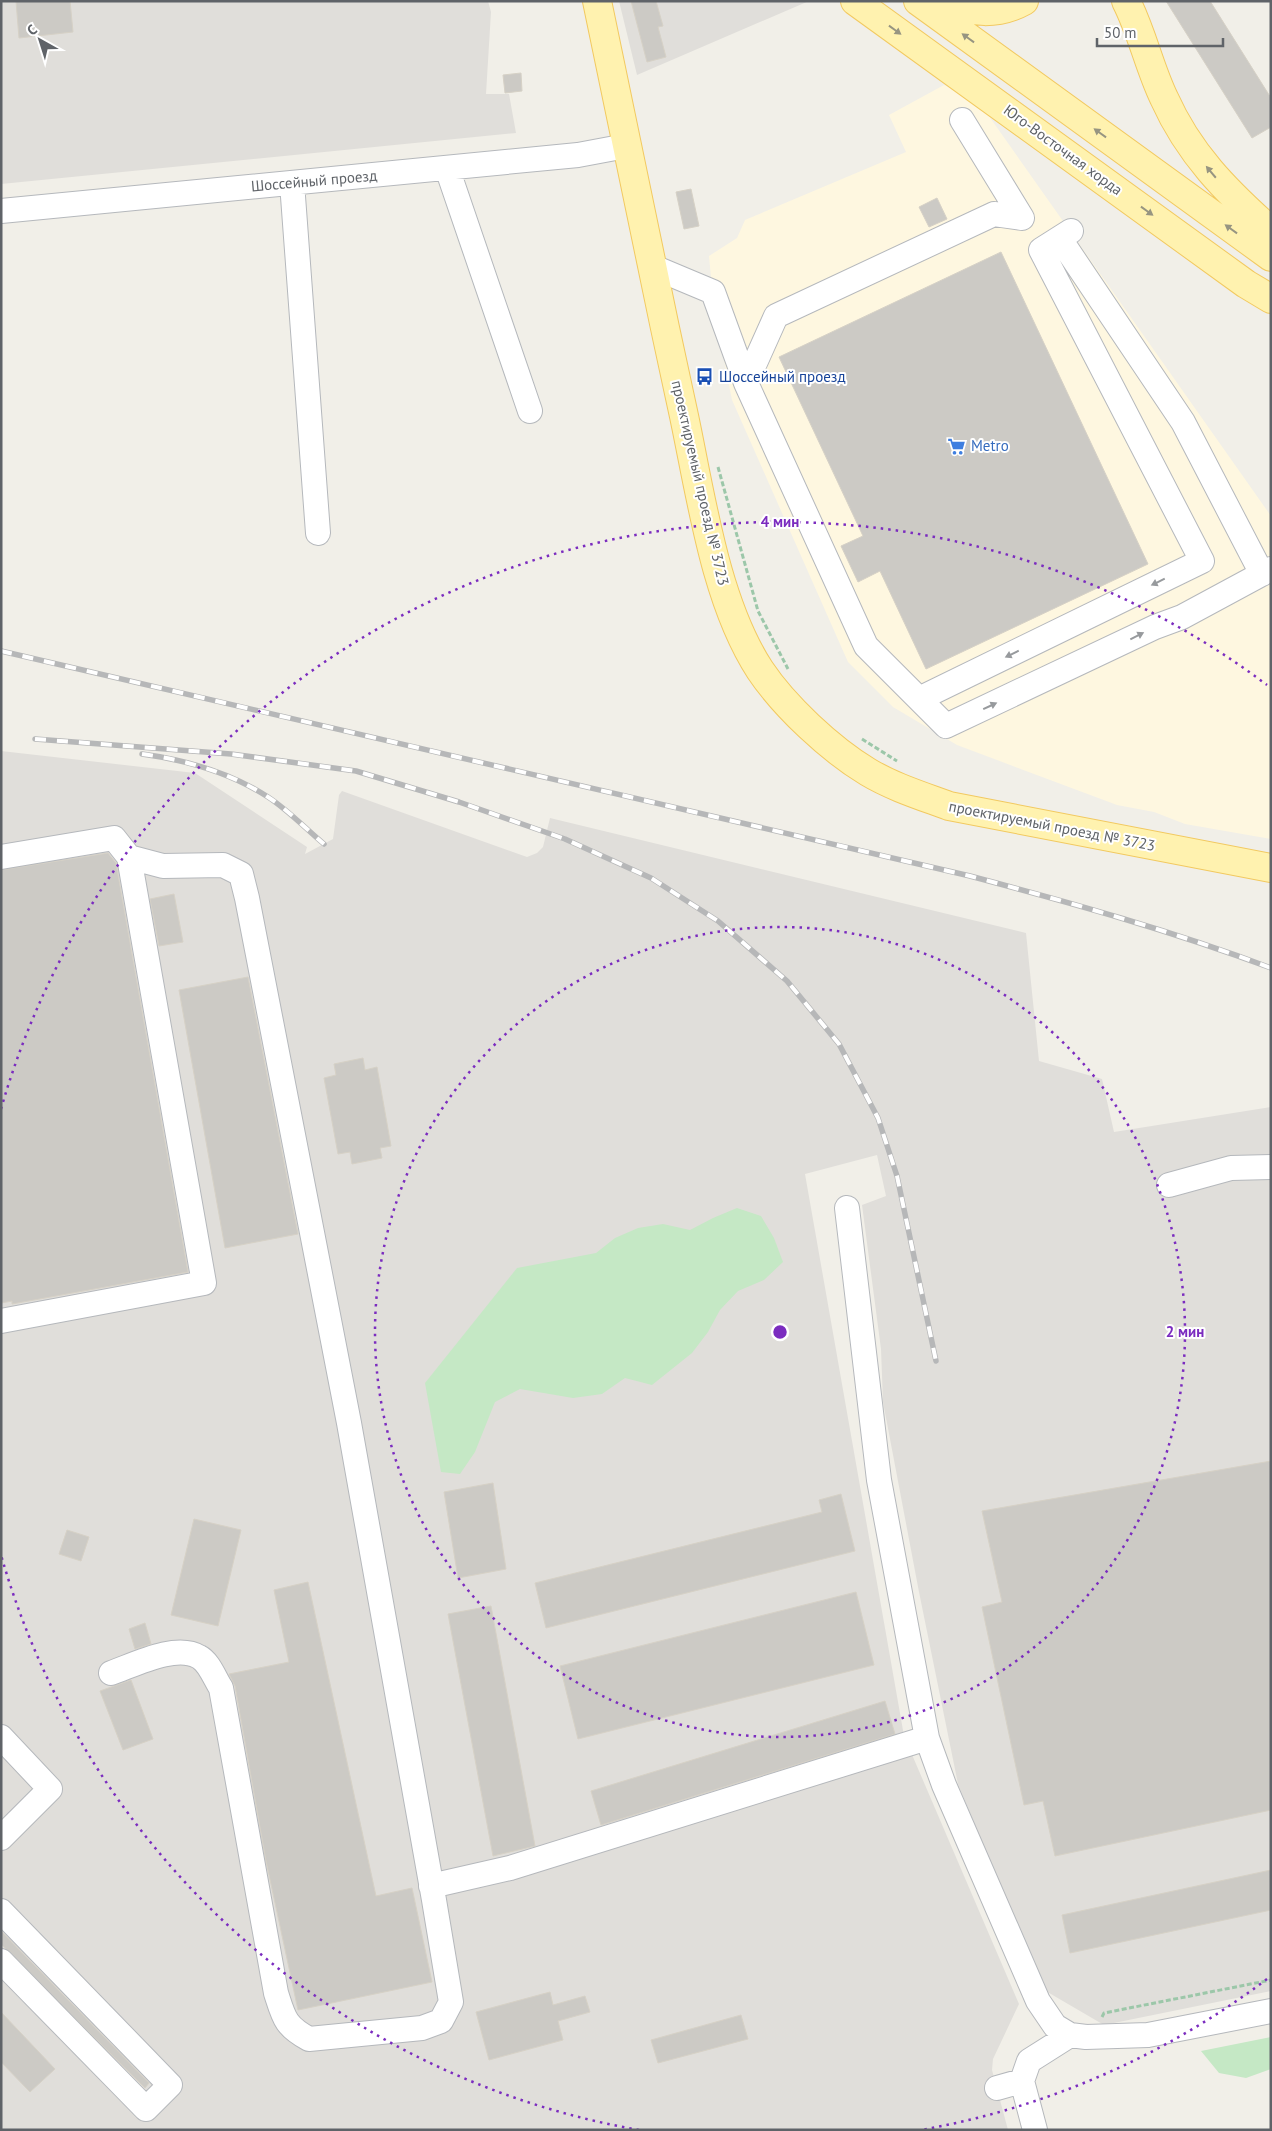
<svg xmlns="http://www.w3.org/2000/svg" width="1272" height="2131" font-family="'PT Sans',sans-serif">
<rect width="100%" height="100%" fill="#f1efe8"/>
<!-- commercial -->
<path fill="#fef7e0" d="M944,85L979,102L1271,516V839L1185,824L1154,812L1117,805L957,745L893,707L848,662L732,400L714,310L709,256L737,238L745,220L906,152L889,115Z"/>
<!-- industrial -->
<path fill="#e0deda" d="M1,1H488L491,12L486,94H509L516,133L1,184Z
M619,1H809L637,75Z
M1,751L195,773L307,847L305,854L333,839L339,795L342,791L527,857L537,853L543,847L550,818L1026,933L1039,1061L1102,1079L1114,1132L1271,1107V1991L1104,2025L1044,1990L958,1784L919,1592L883,1402L881,1349L862,1205L886,1196L877,1155L805,1174L904,1736L1019,2004L993,2059L992,2070L1008,2130H1Z"/>
<!-- green -->
<path fill="#c5e8c5" d="M737,1208L761,1216L774,1238L783,1262L764,1280L738,1291L720,1310L708,1332L692,1353L652,1385L625,1378L602,1394L573,1398L520,1389L495,1402L475,1452L460,1474L441,1472L425,1383L517,1268L596,1253L615,1238L638,1228L663,1224L690,1230L713,1218Z
M1271,2037V2069L1246,2078L1219,2073L1201,2051Z"/>
<!-- building -->
<path fill="#cccac5" stroke="#d6d1c6" d="M16,1H70L73,32L19,38Z
M631,1H656L663,26L658,27L666,57L647,62Z
M1166,1H1210L1271,98V127L1252,138Z
M521,73L522,91L505,93L503,75Z
M691,189L699,226L684,229L676,192Z
M937,198L947,219L929,227L919,207Z
M1001,252L1148,564L926,669L880,571L858,582L841,546L863,536L779,357Z
M108,853L116,863L188,1272L12,1304V1301L1,1303V870Z
M174,894L183,942L159,946L150,899Z
M248,977L298,1234L225,1248L179,990Z
M363,1058L365,1070L377,1067L391,1146L380,1148L382,1158L352,1164L350,1152L338,1154L324,1078L336,1075L334,1064Z
M1271,1461V1810L1055,1856L1043,1801L1024,1805L982,1607L1002,1602L982,1511Z
M493,1483L506,1569L458,1578L444,1492Z
M841,1494L855,1551L546,1628L535,1583L822,1512L819,1500Z
M194,1519L241,1530L218,1626L171,1615Z
M67,1530L89,1537L81,1561L59,1554Z
M308,1582L376,1896L412,1888L432,1982L298,2010L266,1861L235,1686L229,1674L289,1662L274,1590Z
M856,1592L874,1665L578,1739L560,1666Z
M491,1606L535,1846L493,1856L448,1614Z
M145,1623L151,1644L135,1649L129,1629Z
M131,1680L153,1739L123,1750L100,1691Z
M885,1701L895,1734L601,1825L591,1791Z
M1271,1870V1910L1070,1953L1062,1915Z
M1,1931L149,2083L145,2088L1,1944Z
M550,1992L553,2005L585,1996L590,2012L558,2021L563,2040L489,2060L476,2012Z
M1,2012L55,2069L30,2092L1,2062Z
M741,2015L748,2039L658,2063L651,2040Z"/>
<g fill="none" stroke-linecap="round" stroke-linejoin="round">
<defs>
<path id="minor" d="M962,120L1022,218L994,214L776,316L746,383L866,646L946,726L1155,627L1182,617L1271,569
M447,168L530,411
M292,183L318,533
M1,211L578,155L626,146
M1060,239L1183,422L1262,574
M651,266L713,292L746,383
M919,699L1202,561L1041,250L1071,231
M1,857L114,838L129,857L163,866L223,865L241,874L247,898L349,1423L434,1900L451,2002L441,2021L422,2028L309,2039C285,2026 284,2018 276,1993L221,1688C215,1679 209,1662 199,1657C176,1643 134,1665 111,1673
M1169,1185L1231,1168L1271,1167
M847,1208L879,1480L927,1738L944,1785L1038,2001L1055,2026L1070,2035L1086,2037L1148,2035L1271,2011
M1,1321L204,1283L129,857
M1,1737L50,1789L1,1838
M431,1886L510,1868L927,1738
M1,1911L170,2085L146,2109L1,1961
M997,2088L1022,2081
M1035,2130L1022,2081L1029,2061L1070,2035"/>
<path id="major" d="M597,1C625,140 654,278 684,416C701,496 715,601 760,670C784,706 830,749 868,772C893,787 922,796 949,806L1271,868
M855,1L1246,284L1271,299
M918,1L1271,257
M944,1C970,14 999,15 1024,1
M1126,1C1142,32 1149,67 1164,98C1189,154 1226,191 1271,231"/>
</defs>
<!-- minor casing -->
<use href="#minor" stroke="#b5b8bc" stroke-width="26"/>
<!-- major casing -->
<use href="#major" stroke="#f2c960" stroke-width="30"/>
<!-- path -->
<path stroke="#9cc7a9" stroke-width="3" stroke-dasharray="5 2.5" stroke-linecap="butt" d="M718,467L758,611L788,669
M862,739L897,761
M1102,2017L1104,2013L1271,1980"/>
<!-- minor -->
<use href="#minor" stroke="#fff" stroke-width="24"/>
<!-- major -->
<use href="#major" stroke="#fff2af" stroke-width="28"/>
<defs>
<path id="rail" d="M1,651L970,876C1072,903 1172,931 1271,968
M35,739L231,754L356,771L459,802L565,839L651,878L718,921L787,981L839,1044L878,1118L897,1176L936,1361
M142,754C186,760 231,773 268,797C288,810 306,829 324,844"/>
</defs>
<!-- rail casing -->
<use href="#rail" stroke="#b6b7b8" stroke-width="5.5"/>
<!-- rail -->
<use href="#rail" stroke="#fff" stroke-width="4" stroke-dasharray="11" stroke-linecap="butt"/>
</g>
<!-- one-way arrows -->
<defs><path id="oneway-solid" d="M-6-.8H1V-3.2L6.5 0L1 3.2V.8H-6Z" transform="scale(1.25)"/></defs>
<g fill="#979581">
<use href="#oneway-solid" transform="translate(895 30) rotate(36)"/>
<use href="#oneway-solid" transform="translate(968 38) rotate(-144)"/>
<use href="#oneway-solid" transform="translate(1100 133) rotate(-144)"/>
<use href="#oneway-solid" transform="translate(1211 172) rotate(-130)"/>
<use href="#oneway-solid" transform="translate(1147 211) rotate(36)"/>
<use href="#oneway-solid" transform="translate(1231 229) rotate(-144)"/>
</g>
<g fill="#979a9d">
<use href="#oneway-solid" transform="translate(1158 582) rotate(154)"/>
<use href="#oneway-solid" transform="translate(1137 636) rotate(-27)"/>
<use href="#oneway-solid" transform="translate(1012 654) rotate(154)"/>
<use href="#oneway-solid" transform="translate(990 706) rotate(-25)"/>
</g>
<!-- distance rings -->
<g fill="none" stroke="#7b2cbf" stroke-width="2.5" stroke-dasharray="2.5 5">
<circle cx="780" cy="1332" r="405"/>
<path d="M1267 1979A810 810 0 0 1 921 2130M639 2130A810 810 0 0 1 1 1555M1 1109A810 810 0 0 1 1267 685"/>
</g>
<!-- icons -->
<defs>
<symbol id="bus-bare" viewBox="-9 -9 18 18"><path d="M-5-6H5V4H4V6H2V4H-2V6H-4V4H-5ZM-3.5-4V0h7V-4ZM-3.5 1.2v1.5H-2V1.2ZM2 1.2v1.5H3.5V1.2Z" fill="#1a4fb4" stroke="#fff" stroke-width="2.5" paint-order="stroke"/></symbol>
<symbol id="supermarket-bare" viewBox="-9 -9 18 18"><path d="M-6-5.5h2.5l.6 2H6L4.5 2H-2.5L-4.4-4H-6ZM-1.5 3.2a1.3 1.3 0 1 0 .1 0ZM3 3.2a1.3 1.3 0 1 0 .1 0Z" fill="#3f7fe0" stroke="#fff" stroke-width="2.5" paint-order="stroke"/></symbol>
</defs>
<g fill-rule="evenodd">
<use href="#bus-bare" x="692" y="364" width="25" height="25"/>
<use href="#supermarket-bare" x="944" y="434" width="25" height="25"/>
</g>
<g text-anchor="middle" stroke-width="4" stroke-linejoin="round" paint-order="stroke">
<!-- street labels -->
<g font-size="15" fill="#5f6368" stroke="#fff">
<text transform="translate(1063 150) rotate(36)" y="5">Юго-Восточная хорда</text>
<text transform="translate(314 181) rotate(-5)" y="5">Шоссейный проезд</text>
<text transform="translate(700 483) rotate(77)" y="5">проектируемый проезд № 3723</text>
<text transform="translate(1052 826) rotate(11)" y="5">проектируемый проезд № 3723</text>
</g>
<!-- transit labels -->
<g font-size="15" fill="#164399" stroke="#fff" text-anchor="start">
<text x="719" y="382">Шоссейный проезд</text>
</g>
<!-- shop labels -->
<g font-size="15" fill="#366cbe" stroke="#fff" text-anchor="start">
<text x="971" y="451">Metro</text>
</g>
</g>
<circle cx="780" cy="1332" r="8" fill="#7b2cbf" stroke="#fff" stroke-width="2.5"/>
<g font-size="15" text-anchor="middle" font-weight="bold" fill="#7b2cbf" stroke="#fff" stroke-width="4" stroke-linejoin="round" paint-order="stroke">
<text x="780" y="527">4 мин</text>
<text x="1185" y="1337">2 мин</text>
</g>
<!-- border -->
<rect width="1272" height="2131" fill="none" stroke="#5f6368" stroke-width="5"/>
<!-- north arrow -->
<g transform="translate(40 40) rotate(321)" stroke="#ffffff" stroke-width="4" paint-order="stroke">
<path d="M0-4L9 19L0 12L-9 19Z" fill="#5f6368"/>
<text y="-8" font-size="14" font-weight="bold" text-anchor="middle" fill="#5f6368">С</text>
</g>
<!-- scale -->
<path d="M1097 38v8h126v-8" fill="none" stroke="#5f6368" stroke-width="2.5"/>
<text x="1104" y="38" font-size="15" fill="#5f6368" stroke="#ffffff" stroke-width="4" paint-order="stroke">50 m</text>
</svg>
